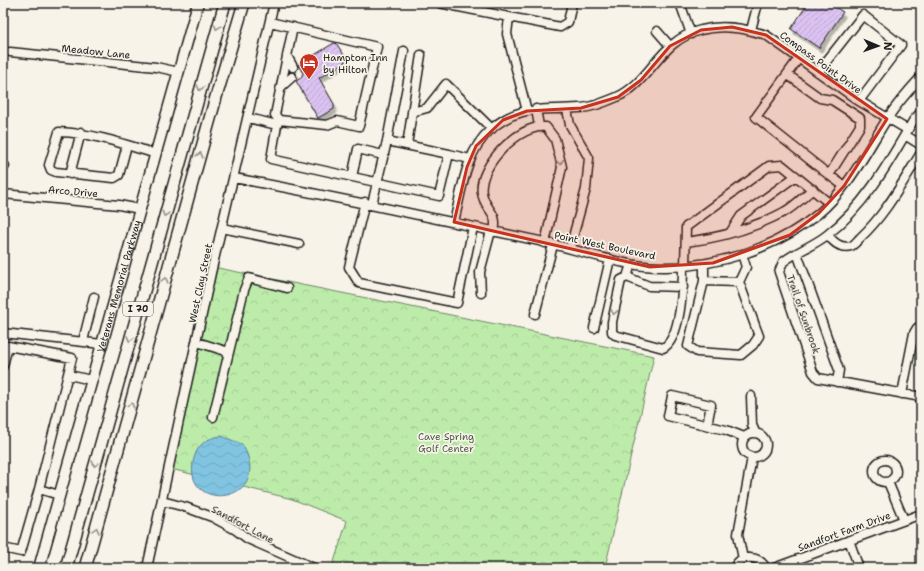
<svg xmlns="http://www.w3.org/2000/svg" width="924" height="571" font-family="'Shantell Sans',sans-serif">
<defs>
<pattern id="park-crowns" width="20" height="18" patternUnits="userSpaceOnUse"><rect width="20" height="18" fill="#bdecaa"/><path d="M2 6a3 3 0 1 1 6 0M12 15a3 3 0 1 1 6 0" fill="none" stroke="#a2ca92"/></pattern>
<pattern id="water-waves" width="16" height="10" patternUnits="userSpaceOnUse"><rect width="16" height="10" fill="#81c4e2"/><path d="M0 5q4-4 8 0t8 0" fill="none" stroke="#6fa8c1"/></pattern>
<pattern id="building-hatch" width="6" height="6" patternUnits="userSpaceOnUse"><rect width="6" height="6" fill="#dcc3f2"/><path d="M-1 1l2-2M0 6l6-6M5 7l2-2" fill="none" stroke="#bca7cf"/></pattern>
<filter id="shadow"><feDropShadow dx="2.5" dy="4.5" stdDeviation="0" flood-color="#0004"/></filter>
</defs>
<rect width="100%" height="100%" fill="#f7f3e8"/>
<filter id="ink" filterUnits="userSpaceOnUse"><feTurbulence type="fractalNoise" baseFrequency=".025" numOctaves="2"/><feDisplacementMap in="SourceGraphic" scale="8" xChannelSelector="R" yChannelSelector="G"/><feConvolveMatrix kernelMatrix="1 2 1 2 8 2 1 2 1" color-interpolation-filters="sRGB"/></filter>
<g filter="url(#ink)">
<!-- park -->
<path fill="url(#park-crowns)" stroke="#6c8463" d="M213,267L654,356L605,568H332L347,521L292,499L167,468Z"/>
<!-- water -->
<path fill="url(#water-waves)" stroke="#598193" d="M221,436L242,444C278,504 179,516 194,458C198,444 207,438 221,436Z"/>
<!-- building -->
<path fill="url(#building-hatch)" stroke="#1c1c1c" filter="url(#shadow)" d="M808,3H829L843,12L819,48L791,29Z
M334,43H336L346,58L344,63L319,78L334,104V109L318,118L296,81L301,78L303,73L298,65Z"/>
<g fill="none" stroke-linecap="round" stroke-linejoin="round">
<defs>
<path id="minor" d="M439,3L509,17
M680,3L691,34
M270,22L377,47L359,126L337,121L327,125L279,120L277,125
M751,30L758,3
M657,31L670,46
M10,52L156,67L179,72
M287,56L293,67
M818,72L863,15L901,45L859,101
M788,75L820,98L832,100L860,118V126L829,175L756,117L799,58
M281,87L292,77
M536,109L539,126
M567,109L570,125L589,158L586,189L570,248
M527,111L507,34L509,17L560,27L568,22L572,3
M412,112L427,108L446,84L492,129
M921,112L913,121C889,162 866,205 827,235C813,246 797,251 783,262L779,272L813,372L818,378L921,397
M248,118L277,125L271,159L439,196L449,154L470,159
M279,120L275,115L293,27
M905,135L921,145
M387,141L404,51
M127,145L119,175L114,178L56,172L51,170L49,165L59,132C93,133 124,144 156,154
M407,145L421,55
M3,166H5
M70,174L81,132
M829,175L844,186
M352,177L358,149L383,155
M234,178C338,197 441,220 544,242C584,251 625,268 666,267C720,266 776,248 818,214C849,188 866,152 887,119C897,104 909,90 921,77
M3,194L119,205L140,209
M365,202L349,267L359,283L457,303L473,227
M372,204L387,141L449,154
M454,222C462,190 465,153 490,130C520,103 544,111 579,108C591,108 605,102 617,97C651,82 659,40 701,30C723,24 745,28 766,35L859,101L908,130
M222,228L299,244
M494,232C499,211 485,211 482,193C477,167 520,123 546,127L555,139L562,167L545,243
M730,233L741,216L796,176
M828,235C833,242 841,249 851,246C854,245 857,241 860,238C886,214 902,183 921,153
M686,242C719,238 754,228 784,212C794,207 804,196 813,189
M797,253L839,370L837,382
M631,264L627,277L621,280L612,322V332L615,335L663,348C681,339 683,285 683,266
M704,265V281L688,346L697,352L741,355L753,345L759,336L739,282L746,267L742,254
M685,266L686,227L769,166L782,165L829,203
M627,277L649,286L683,287
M704,281L739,282
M481,293L480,272L491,231
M535,314L553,245
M594,328L610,259
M3,333L102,344
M83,341L94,297
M197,342L229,352L213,417
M229,352L244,290L249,278L287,288
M3,366L8,346L72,358L39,489L21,552L3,548
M69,375L91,380
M902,394L914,333L917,328L921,326
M751,396L752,425L755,432
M707,425L711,405L672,396L668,416L726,430L744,437
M742 445a12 12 0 1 1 24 0a12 12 0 1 1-24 0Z
M874 471a11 11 0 1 1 22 0a11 11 0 1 1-22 0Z
M888,482L904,520
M39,489L59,495
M162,501L185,507L212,517L236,530L248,539L314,568
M849,540L859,568
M743,559L738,534L752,457
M147,568L211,273L274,3
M734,568C741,554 758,555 766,568
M774,568L921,514"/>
<g id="major">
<path id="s1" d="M39,568L198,3"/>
</g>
<path id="highway" d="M66,568L225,3
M85,568L216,97L244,3"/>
</defs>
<!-- minor casing -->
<use href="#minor" stroke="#1c1c1c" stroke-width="11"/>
<!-- major casing -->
<use href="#major" stroke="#1c1c1c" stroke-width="13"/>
<!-- highway casing -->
<use href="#highway" stroke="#1c1c1c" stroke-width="14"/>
<!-- minor -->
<use href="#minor" stroke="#f7f3e8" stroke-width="8"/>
<!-- major -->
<use href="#major" stroke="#f7f3e8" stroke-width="10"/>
<!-- highway -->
<use href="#highway" stroke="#f7f3e8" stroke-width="11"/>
</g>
<!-- one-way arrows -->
<defs><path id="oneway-chevron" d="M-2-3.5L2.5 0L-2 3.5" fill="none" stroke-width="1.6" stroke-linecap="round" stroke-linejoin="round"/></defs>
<g stroke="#94928c">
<use href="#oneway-chevron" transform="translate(217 27) rotate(107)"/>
<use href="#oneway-chevron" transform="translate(200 88) rotate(106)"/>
<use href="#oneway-chevron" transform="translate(200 155) rotate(-74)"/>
<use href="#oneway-chevron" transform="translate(560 162) rotate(83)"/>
<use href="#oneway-chevron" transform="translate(165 214) rotate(106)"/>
<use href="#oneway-chevron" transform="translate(165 280) rotate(-74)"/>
<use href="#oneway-chevron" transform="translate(614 312) rotate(101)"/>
<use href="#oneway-chevron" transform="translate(130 339) rotate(106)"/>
<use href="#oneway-chevron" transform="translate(131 405) rotate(-74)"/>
<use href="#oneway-chevron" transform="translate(95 464) rotate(106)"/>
<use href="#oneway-chevron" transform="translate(96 530) rotate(-74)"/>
</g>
</g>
<!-- marked area -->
<path fill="#c8321e" fill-opacity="0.2" stroke="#c8321e" stroke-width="3" stroke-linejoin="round" d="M732,27L766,35L887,119L844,186L819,213L790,235L713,263L650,267L454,222L467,167L476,146L503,120L527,111L581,108L618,97L641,80L670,46L701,30Z"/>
<!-- icons -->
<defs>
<symbol id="hotel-pin" viewBox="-11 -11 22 30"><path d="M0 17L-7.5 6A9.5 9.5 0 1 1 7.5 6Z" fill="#c8321e" stroke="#f7f3e8"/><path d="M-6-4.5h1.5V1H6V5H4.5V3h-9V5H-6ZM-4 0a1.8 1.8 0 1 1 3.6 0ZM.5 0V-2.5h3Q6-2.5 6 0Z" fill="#fff"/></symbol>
</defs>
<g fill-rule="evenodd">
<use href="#hotel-pin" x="298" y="52" width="22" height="30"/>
</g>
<g text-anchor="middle" stroke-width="3.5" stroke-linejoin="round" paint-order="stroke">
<!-- shield labels -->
<rect fill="#f7f3e8" stroke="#5e5c59" stroke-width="1" x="123" y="302" width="30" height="14" rx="3"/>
<g font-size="9" font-weight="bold" fill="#1c1c1c">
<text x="138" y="312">I 70</text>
</g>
<!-- street labels -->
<g font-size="10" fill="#1c1c1c" stroke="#f7f3e8">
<text transform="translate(96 51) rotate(6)" y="4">Meadow Lane</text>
<text transform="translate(821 62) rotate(36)" y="4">Compass Point Drive</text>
<text transform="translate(73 191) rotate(5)" y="4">Arco Drive</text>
<text transform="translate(605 245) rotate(12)" y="4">Point West Boulevard</text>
<text transform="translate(200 283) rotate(-78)" y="4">West Clay Street</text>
<text dy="4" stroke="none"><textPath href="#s1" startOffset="293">Veterans Memorial Parkway</textPath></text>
<text transform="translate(804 314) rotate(71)" y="4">Trail of Sunbrook</text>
<text transform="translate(243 524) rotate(28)" y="4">Sandfort Lane</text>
<text transform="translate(844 531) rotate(-20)" y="4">Sandfort Farm Drive</text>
</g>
<!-- poi labels -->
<g font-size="10" fill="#1c1c1c" stroke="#f7f3e8" text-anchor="start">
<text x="323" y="61">Hampton Inn<tspan x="323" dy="12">by Hilton</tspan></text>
</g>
<!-- park labels -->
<g font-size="10" fill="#4c5a47" stroke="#f7f3e8">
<text x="446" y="440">Cave Spring<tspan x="446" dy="12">Golf Center</tspan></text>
</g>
</g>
<!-- margin -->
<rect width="924" height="571" fill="none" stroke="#f7f3e8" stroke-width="16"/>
<rect x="8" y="8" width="908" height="555" fill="none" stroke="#1c1c1c" stroke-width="1.5" filter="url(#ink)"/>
<!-- north arrow -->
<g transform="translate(878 46) rotate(92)" stroke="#f7f3e8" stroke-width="3" paint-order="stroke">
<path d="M0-3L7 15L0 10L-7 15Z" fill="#1c1c1c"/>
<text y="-6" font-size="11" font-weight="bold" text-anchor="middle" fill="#1c1c1c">N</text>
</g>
</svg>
